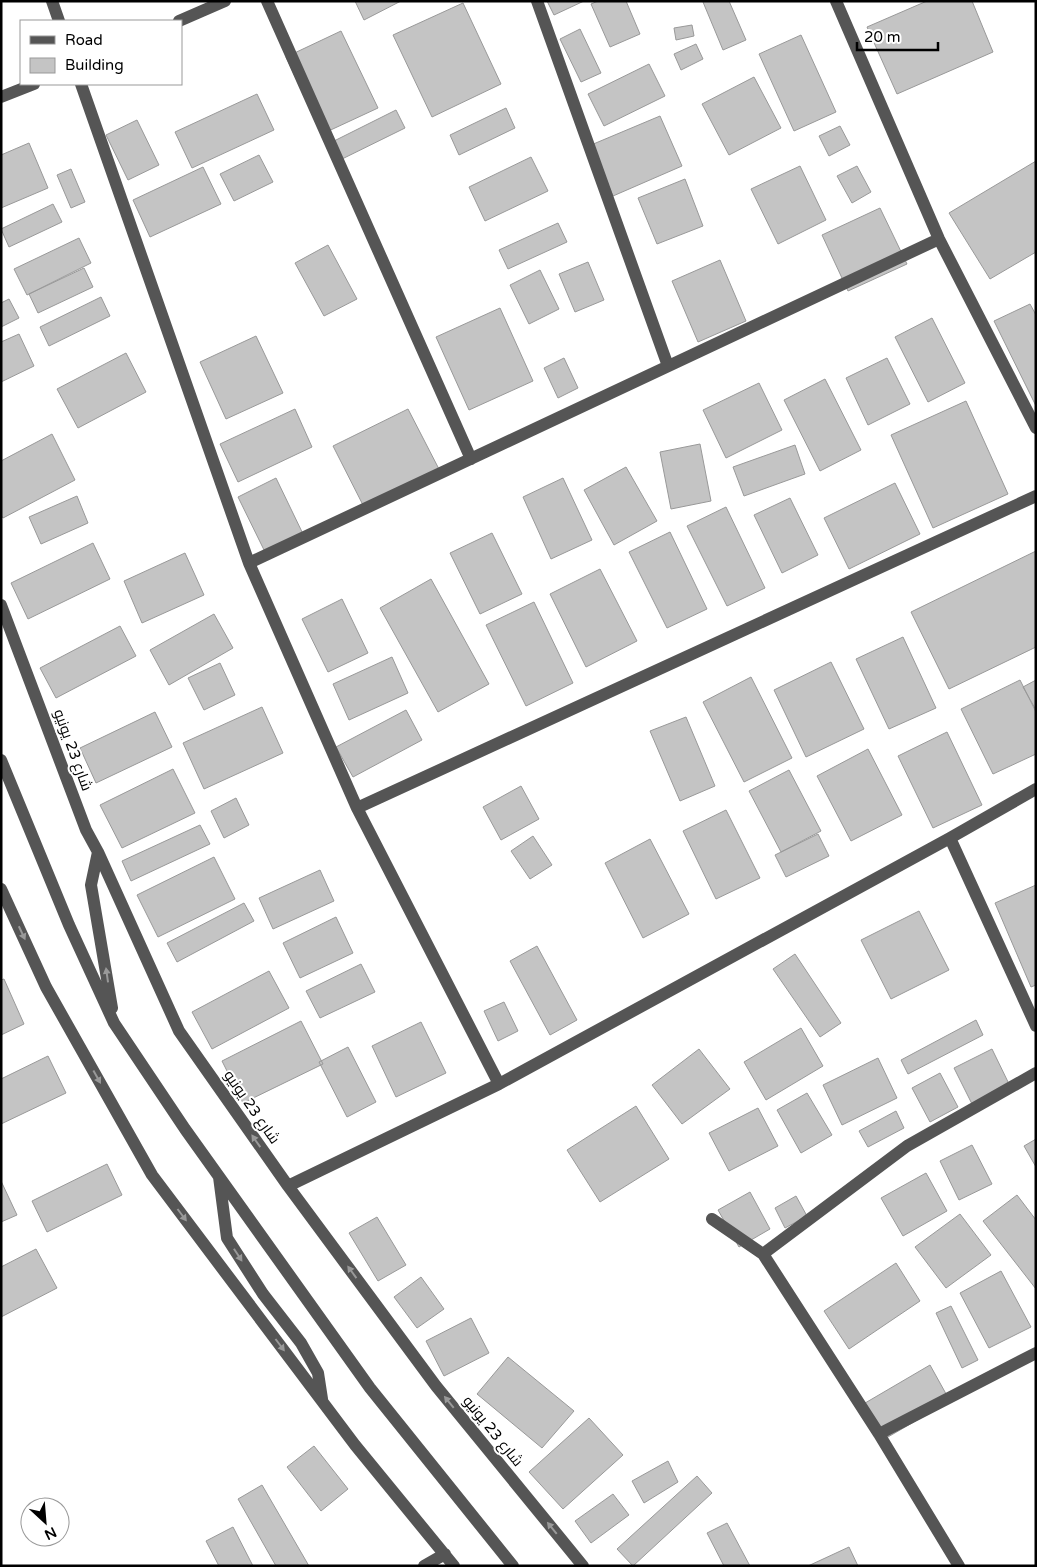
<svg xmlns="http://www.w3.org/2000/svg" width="1037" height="1567" font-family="'Varela Round',Cairo,sans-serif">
<rect width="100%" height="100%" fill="#fff"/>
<!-- building -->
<path fill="#c4c4c4" stroke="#999" d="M355,1H401L364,20Z
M547,1H584L554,15Z
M598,1H626L640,34L610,47L591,4Z
M704,1H729L746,40L723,50L703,2Z
M927,1H972L993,52L897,94L867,27Z
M463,3L501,84L432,117L393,35Z
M692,25L694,36L676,40L674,28Z
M580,29L601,73L581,82L560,39Z
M341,31L378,108L322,134L286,57Z
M801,35L836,112L794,131L759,54Z
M696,44L703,59L681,70L674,54Z
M649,64L665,96L604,126L588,94Z
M754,77L781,128L729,155L702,104Z
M257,94L274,130L192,168L175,132Z
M506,108L515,128L459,155L450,135Z
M396,110L405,128L338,161L330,143Z
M660,116L682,166L613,196L591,145Z
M137,120L159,165L128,180L106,135Z
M840,126L850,145L829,156L819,136Z
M29,143L48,188L1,208V155Z
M259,155L273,182L234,201L220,174Z
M531,157L548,191L485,221L469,187Z
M1036,161V252L990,279L949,213Z
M800,166L826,220L778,244L751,189Z
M857,166L871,192L852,203L837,176Z
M203,167L221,204L150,237L133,200Z
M71,169L85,202L71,208L57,175Z
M685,179L703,226L657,244L638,198Z
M53,204L62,222L9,247L1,229Z
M880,208L907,264L848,291L822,235Z
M558,223L567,242L508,269L499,250Z
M79,238L91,263L27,295L14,269Z
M328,245L357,299L324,316L295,263Z
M720,260L746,321L698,342L672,281Z
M588,262L604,300L575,312L559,274Z
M84,268L93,287L38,313L29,294Z
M540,270L559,309L529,324L510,285Z
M101,297L110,316L49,346L40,327Z
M9,299L19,318L1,327V303Z
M1030,304L1036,315V406L994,321Z
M500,308L533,381L469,410L436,337Z
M932,318L965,383L928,402L895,337Z
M19,334L34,366L1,382V342Z
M256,336L283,393L226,419L200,362Z
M126,353L146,392L78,428L57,389Z
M564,358L578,388L558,398L544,368Z
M887,358L910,404L868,425L846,378Z
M825,379L861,450L820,471L784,400Z
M759,383L782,430L726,458L703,410Z
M966,401L1008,494L933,528L891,435Z
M295,409L312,447L238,482L220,444Z
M408,409L441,473L366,511L333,446Z
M52,434L75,480L3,518L1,515V461Z
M700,444L711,501L671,509L660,452Z
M795,445L805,474L744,496L733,467Z
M626,467L657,521L614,545L584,490Z
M276,478L304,536L266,554L238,497Z
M563,478L592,540L551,559L523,497Z
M895,483L920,534L849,569L824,518Z
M77,496L88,523L41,544L29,517Z
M790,498L818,555L782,573L754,515Z
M726,507L765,588L727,606L687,526Z
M670,532L707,609L667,628L629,552Z
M492,533L522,594L480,614L450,553Z
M93,543L110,579L28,619L11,583Z
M1036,551V647L949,689L911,612Z
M185,553L204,595L142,623L124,581Z
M600,569L637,641L586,667L550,594Z
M431,579L489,684L438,712L380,608Z
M342,599L368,653L328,672L302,619Z
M534,602L573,683L526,706L486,625Z
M214,614L233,648L169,685L150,650Z
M120,626L136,656L56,698L40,668Z
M903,637L936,708L889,729L856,659Z
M392,657L408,693L349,720L333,684Z
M831,662L864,729L806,757L774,690Z
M220,663L235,695L204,710L188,678Z
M751,677L792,758L744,782L703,702Z
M1020,680L1036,712V754L993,774L961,709Z
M1036,680V710L1023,687Z
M262,707L283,753L204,789L183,743Z
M406,710L422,740L353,777L336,747Z
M155,712L172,747L96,783L80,748Z
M686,717L715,786L680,801L650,731Z
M947,732L982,805L933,828L898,756Z
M868,749L902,815L851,841L817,776Z
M173,769L195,813L122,848L100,805Z
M789,770L821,831L781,852L749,791Z
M521,786L539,819L501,840L483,807Z
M236,798L249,825L224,838L211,811Z
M726,810L760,878L716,899L683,831Z
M200,825L210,844L131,881L122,861Z
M818,834L829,856L786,877L775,855Z
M533,836L552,865L530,879L511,851Z
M650,839L689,914L643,938L605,863Z
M214,857L235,899L158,937L137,895Z
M320,870L334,901L273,929L259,898Z
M1036,885V985L1031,987L995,903Z
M244,903L254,921L177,962L167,943Z
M919,911L949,970L891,999L861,940Z
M336,917L353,953L300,978L283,943Z
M537,946L577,1020L550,1035L510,961Z
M795,954L841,1023L820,1037L773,969Z
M361,964L375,992L320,1018L306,991Z
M269,971L289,1008L212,1049L192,1012Z
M4,979L24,1024L1,1035V980Z
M504,1002L518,1031L498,1041L484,1011Z
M976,1020L983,1035L908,1074L901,1060Z
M301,1021L323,1064L243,1103L222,1061Z
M421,1022L446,1073L396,1097L372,1046Z
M801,1028L823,1066L766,1100L744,1062Z
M348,1047L376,1102L347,1117L319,1062Z
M699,1049L730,1089L682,1124L652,1085Z
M992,1049L1010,1086L972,1104L954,1068Z
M48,1056L66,1093L1,1124V1079Z
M878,1058L897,1098L842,1125L823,1085Z
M940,1073L958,1107L930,1122L912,1088Z
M807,1093L832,1135L801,1153L777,1110Z
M636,1106L669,1159L600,1202L567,1150Z
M758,1108L778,1146L729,1171L709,1133Z
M896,1111L904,1128L868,1147L859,1131Z
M1036,1139V1167L1024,1146Z
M972,1145L992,1184L959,1200L940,1161Z
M107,1164L122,1195L47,1232L32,1201Z
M926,1173L947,1211L903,1236L881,1198Z
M1,1181L17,1215L1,1222Z
M750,1192L770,1229L739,1247L718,1210Z
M1017,1195L1036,1220V1289L983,1221Z
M796,1196L807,1216L785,1228L775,1208Z
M960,1214L991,1255L946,1288L915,1247Z
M377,1217L406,1265L378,1281L349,1233Z
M36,1249L57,1288L1,1317V1267Z
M896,1263L920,1301L849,1349L824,1311Z
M1001,1271L1031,1327L989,1348L960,1293Z
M421,1277L444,1309L417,1328L394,1297Z
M951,1306L978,1360L962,1368L936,1313Z
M471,1318L489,1353L444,1376L426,1341Z
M508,1357L574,1411L542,1448L477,1394Z
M930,1365L950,1401L881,1441L860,1406Z
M589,1418L623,1455L563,1509L529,1472Z
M314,1446L348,1489L321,1511L287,1467Z
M668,1461L678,1482L644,1503L632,1481Z
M697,1476L712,1493L633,1566L617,1549Z
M262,1485L309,1566H276L238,1499Z
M613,1494L629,1515L591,1543L575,1521Z
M727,1523L750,1566H724L707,1533Z
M233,1527L253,1566H219L206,1541Z
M849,1547L858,1566H808Z"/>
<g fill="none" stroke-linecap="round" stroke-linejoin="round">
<!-- minor -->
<path stroke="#555" stroke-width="12" d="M52,1L59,21
M267,1L471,459
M537,1L668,366
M836,1L939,239L1036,428
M179,21L225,1
M81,84L249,563L357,808L499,1084
M1,97L34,84
M249,563L939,239
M1,605L86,830L98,852L179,1031L288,1186L436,1386L583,1566
M1,760L69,925L114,1023L185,1129L370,1388L513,1566
M357,808L1036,496
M950,838L1036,1026
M98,852L91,885L112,1008
M1,889L46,987L152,1175L355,1445L454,1566
M219,1177L227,1238L263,1294L301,1343L318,1373L322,1399
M288,1186L499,1084L950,838L1036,789
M712,1219L763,1254L879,1434L959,1566
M763,1254L907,1146L1036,1073
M879,1434L1036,1353
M424,1566L445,1554"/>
</g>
<!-- one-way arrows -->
<defs><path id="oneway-solid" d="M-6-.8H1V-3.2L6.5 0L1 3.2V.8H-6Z" transform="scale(1.25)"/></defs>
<g fill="#999">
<use href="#oneway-solid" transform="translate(22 933) rotate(65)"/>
<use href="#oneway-solid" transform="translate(107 975) rotate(-98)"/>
<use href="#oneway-solid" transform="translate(97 1077) rotate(61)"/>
<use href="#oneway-solid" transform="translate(256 1141) rotate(-125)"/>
<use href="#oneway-solid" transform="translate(182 1215) rotate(53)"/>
<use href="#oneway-solid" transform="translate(238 1255) rotate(57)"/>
<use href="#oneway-solid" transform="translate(352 1272) rotate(-126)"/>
<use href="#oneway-solid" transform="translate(280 1345) rotate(53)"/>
<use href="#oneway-solid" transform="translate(449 1402) rotate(-129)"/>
<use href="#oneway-solid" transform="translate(552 1528) rotate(-129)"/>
</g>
<g text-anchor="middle" stroke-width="4" stroke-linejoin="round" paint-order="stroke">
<!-- street labels -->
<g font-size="15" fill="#000" stroke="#fff">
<text transform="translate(73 750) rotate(70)" y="5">شارع 23 يونيو</text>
<text transform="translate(252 1107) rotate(55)" y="5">شارع 23 يونيو</text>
<text transform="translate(493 1431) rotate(51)" y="5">شارع 23 يونيو</text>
</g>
</g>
<!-- border -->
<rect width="1037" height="1567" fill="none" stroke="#000000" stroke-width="5"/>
<!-- legend -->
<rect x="20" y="20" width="162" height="65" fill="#ffffff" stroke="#999999"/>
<rect x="30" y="36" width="25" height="8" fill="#555555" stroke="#999999"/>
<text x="65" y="45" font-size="15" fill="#000000">Road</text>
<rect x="30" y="58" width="25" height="15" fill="#c4c4c4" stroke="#999999"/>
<text x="65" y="70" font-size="15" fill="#000000">Building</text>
<!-- north arrow -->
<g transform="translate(45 1522) rotate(154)"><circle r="24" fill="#ffffff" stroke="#999999"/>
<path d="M0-4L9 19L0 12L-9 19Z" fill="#000000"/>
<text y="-8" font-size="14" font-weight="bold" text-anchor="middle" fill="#000000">N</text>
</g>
<!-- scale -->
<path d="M857 42v8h81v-8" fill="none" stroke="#000000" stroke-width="2.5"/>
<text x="864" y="42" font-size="15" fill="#000000" stroke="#ffffff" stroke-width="4" paint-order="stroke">20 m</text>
</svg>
